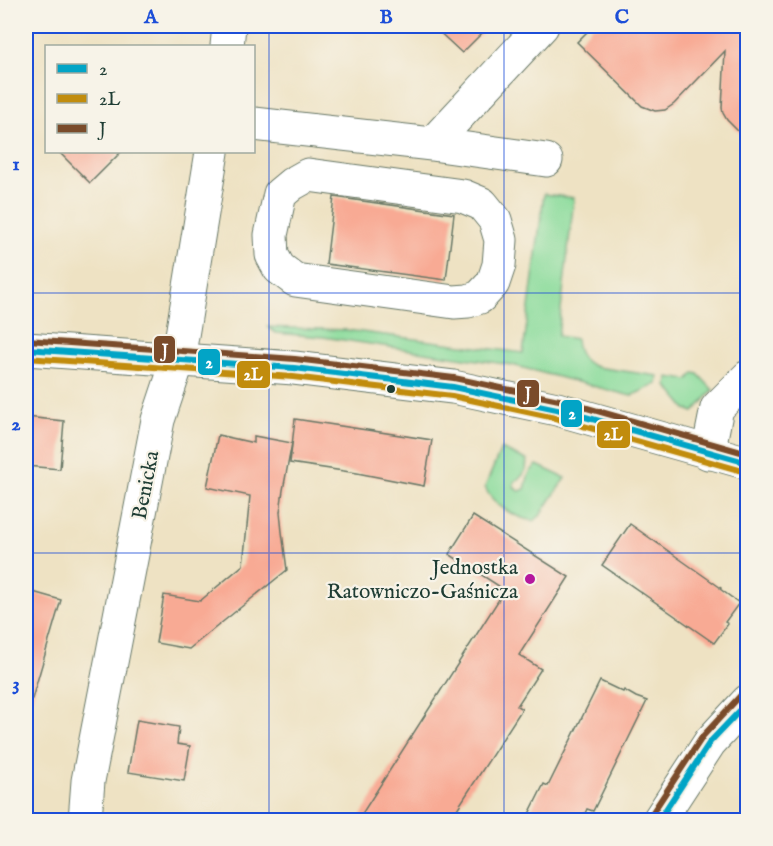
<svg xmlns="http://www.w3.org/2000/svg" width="773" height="846" font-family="'IM FELL English',serif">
<rect width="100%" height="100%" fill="#f7f3e8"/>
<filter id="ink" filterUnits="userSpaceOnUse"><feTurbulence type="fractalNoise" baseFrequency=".0167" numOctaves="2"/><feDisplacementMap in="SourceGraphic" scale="12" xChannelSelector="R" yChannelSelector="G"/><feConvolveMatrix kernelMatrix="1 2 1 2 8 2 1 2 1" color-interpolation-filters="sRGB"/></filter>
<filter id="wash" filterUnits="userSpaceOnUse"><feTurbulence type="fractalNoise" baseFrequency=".008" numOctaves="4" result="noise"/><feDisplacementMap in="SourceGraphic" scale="24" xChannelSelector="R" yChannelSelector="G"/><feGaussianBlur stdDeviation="1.35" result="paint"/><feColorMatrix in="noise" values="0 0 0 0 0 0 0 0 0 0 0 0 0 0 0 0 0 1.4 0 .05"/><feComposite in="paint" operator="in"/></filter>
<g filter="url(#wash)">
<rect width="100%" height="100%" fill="#eee2c3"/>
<!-- green -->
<path fill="#8cdc9c" stroke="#568c68" stroke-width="1.5" d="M544,194L574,198L558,336L576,339C577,353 582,362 596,367L658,376L657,384L631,396L512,365L323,337L276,333L268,327L346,330L523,353Z
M694,373L698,374L713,390L694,412L686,409L667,386L668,377L688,380Z
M501,449L527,460L526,469L523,475L514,482V486L517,490L520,491L525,489C529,477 525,475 537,465L565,478L540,516L533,521C514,517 492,505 485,487Z"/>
<g id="blocks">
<!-- building -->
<path fill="#f8aa94" d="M433,26H489L462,53Z
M593,26H747V140L727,120L723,113L722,108L725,51L674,104L665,110L655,111L642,106L577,42Z
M59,152H121L90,183Z
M334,197L454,214L446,280L326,264Z
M26,417L64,421L60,469L26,466Z
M295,419L432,440L424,486L357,473L290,463Z
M218,435L254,443V436L292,443L283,490L280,512L282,532L287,570L189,649L156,643L164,595L200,601L243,565L250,496L207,487Z
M473,516L569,577L519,655L541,669L517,706L522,709L450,820H358L505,590L449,554Z
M630,524L721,588L720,589L739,603L725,622L728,624L714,643L602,565Z
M26,590L61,600L32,699L26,698Z
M600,681L623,692L624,690L636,697L647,701L593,811L587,809L582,820H526L544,784L548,786Z
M137,720L179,727L177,744L190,746L184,781L128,772Z"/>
</g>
</g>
<g filter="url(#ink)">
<use href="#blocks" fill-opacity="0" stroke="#677766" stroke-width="1.5"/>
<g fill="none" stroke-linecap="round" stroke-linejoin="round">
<defs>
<path id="minor" d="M227,46L229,26
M254,124L432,144L542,26
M432,144L546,160
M308,175L463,196L482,204L495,220L501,240L499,265L493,283L480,297L468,301L454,302L295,280L279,268L272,255L271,235L280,194L292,184Z
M708,453L717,408L748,377
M85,820L88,781L158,420L178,360L212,152
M659,820L710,742L748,701"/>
<path id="major" d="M26,349L294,368L453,387L557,409L748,463"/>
</defs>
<!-- minor casing -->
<use href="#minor" stroke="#677766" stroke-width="35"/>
<!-- major casing -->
<use href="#major" stroke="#677766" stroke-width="35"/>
<!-- minor -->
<use href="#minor" stroke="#fff" stroke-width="33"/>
<!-- major -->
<use href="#major" stroke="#fff" stroke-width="33"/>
<defs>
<path id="bus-1" d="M26,349L294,368L453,387L557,409L748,463
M659,820L710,742L748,702"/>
<path id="bus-2" d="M26,358L293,377L452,396L555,418L746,472"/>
<path id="bus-3" d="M27,340L295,359L454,378L559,400L748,454
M651,815L703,736L741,695"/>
</defs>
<!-- bus-1 casing -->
<use href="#bus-1" stroke="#f7f3e8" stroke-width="10"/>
<!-- bus-2 casing -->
<use href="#bus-2" stroke="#f7f3e8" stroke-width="10"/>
<!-- bus-3 casing -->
<use href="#bus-3" stroke="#f7f3e8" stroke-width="10"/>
<!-- bus-1 -->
<use href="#bus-1" stroke="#02a4c6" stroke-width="6"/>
<!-- bus-2 -->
<use href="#bus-2" stroke="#c18c0d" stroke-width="6"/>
<!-- bus-3 -->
<use href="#bus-3" stroke="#7a4b2a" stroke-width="6"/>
</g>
</g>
<!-- grid -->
<path fill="none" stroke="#1d4ed8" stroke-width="1.5" stroke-opacity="0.55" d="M269,26V820M504,26V820M26,293H748M26,553H748"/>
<!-- markers -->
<circle fill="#1f3d34" stroke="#f7f3e8" stroke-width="2" cx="391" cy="389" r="5"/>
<circle fill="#b5179e" stroke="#f7f3e8" stroke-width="2" cx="530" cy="579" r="6"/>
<g text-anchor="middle" stroke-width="4.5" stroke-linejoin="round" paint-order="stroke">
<!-- street labels -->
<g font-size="21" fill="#1f3d34" stroke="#f7f3e8">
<text transform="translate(145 485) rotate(-79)" y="7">Benicka</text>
</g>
<!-- poi labels -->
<g font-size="21" fill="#1f3d34" stroke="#f7f3e8" text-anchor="end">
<text x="518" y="574">Jednostka<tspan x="518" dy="24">Ratowniczo-Gaśnicza</tspan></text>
</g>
</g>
<g stroke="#f7f3e8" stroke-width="2">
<rect x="153" y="335" width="23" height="29" rx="6" fill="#7a4b2a"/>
<rect x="197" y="348" width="24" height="28" rx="6" fill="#02a4c6"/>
<rect x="236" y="360" width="35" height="29" rx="6" fill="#c18c0d"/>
<rect x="516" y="379" width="24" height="29" rx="6" fill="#7a4b2a"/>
<rect x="560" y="399" width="23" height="29" rx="6" fill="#02a4c6"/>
<rect x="596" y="420" width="35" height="29" rx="6" fill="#c18c0d"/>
</g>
<g font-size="16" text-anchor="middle" font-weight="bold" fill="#fff">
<text x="165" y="356">J</text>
<text x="209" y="368">2</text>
<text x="253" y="380">2L</text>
<text x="528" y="399">J</text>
<text x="572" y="419">2</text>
<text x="613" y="440">2L</text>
</g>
<!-- margin -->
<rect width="773" height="846" fill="none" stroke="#f7f3e8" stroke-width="66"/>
<!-- legend -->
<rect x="45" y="45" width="210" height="108" fill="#f7f3e8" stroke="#a1aaa0" stroke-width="1.5"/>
<rect x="57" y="64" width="30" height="9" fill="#02a4c6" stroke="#a1aaa0" stroke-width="1.5"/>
<text x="99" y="75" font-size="18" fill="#1f3d34">2</text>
<rect x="57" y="94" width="30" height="9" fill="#c18c0d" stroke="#a1aaa0" stroke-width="1.5"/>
<text x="99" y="105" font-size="18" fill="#1f3d34">2L</text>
<rect x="57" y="124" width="30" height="9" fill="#7a4b2a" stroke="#a1aaa0" stroke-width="1.5"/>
<text x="99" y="135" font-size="18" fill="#1f3d34">J</text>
<rect x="33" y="33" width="707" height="780" fill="none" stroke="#1d4ed8" stroke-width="2"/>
<g font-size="20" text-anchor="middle" font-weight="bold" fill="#1d4ed8">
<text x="151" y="23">A</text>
<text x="386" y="23">B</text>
<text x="622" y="23">C</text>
<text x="16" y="170">1</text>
<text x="16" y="430">2</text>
<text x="16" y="690">3</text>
</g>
</svg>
